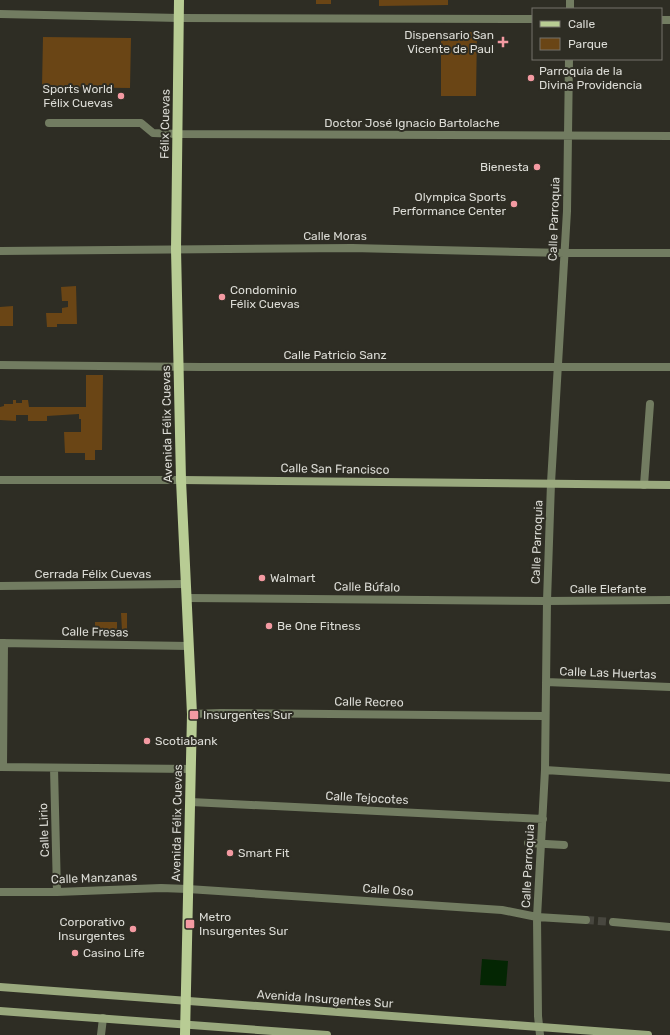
<svg xmlns="http://www.w3.org/2000/svg" width="670" height="1035" font-family="Rubik,sans-serif">
<rect width="100%" height="100%" fill="#2e2d24"/>
<!-- green -->
<path fill="#6a4515" d="M316,0H331V4H316Z
M379,0H448V5L379,6Z
M441,32H477L476,96H441Z
M43,37L131,38L130,88L42,87Z
M76,286L77,324H57V327H47L46,313H62V308L68,307V301H62L61,287Z
M13,306V326H0V334V307Z
M86,375H103L102,450H95V460H85V453H65L64,432H81V419H79V414L47,416V421H28V415H16V421L0,420V407L4,406V404H13V400H16V403H22V400H28L29,407H86Z
M121,613H127V631H122Z
M95,622H117V631H95Z"/>
<!-- water -->
<path fill="#042603" d="M482,959L508,961L506,986L480,985Z"/>
<g fill="none" stroke-linecap="round" stroke-linejoin="round">
<!-- street-tunnel -->
<path stroke="#48473f" stroke-width="8" stroke-dasharray="8 4" stroke-linecap="butt" d="M586,920L613,922"/>
<!-- street -->
<path stroke="#727c61" stroke-width="8" d="M570,9V0
M0,14L179,18L533,19
M661,20H670
M49,123H141L153,133L178,134L670,136
M0,251L352,248L565,253H670
M0,365L201,367H670
M0,480H181
M644,485L650,404
M0,586L186,584
M187,598L547,601L670,600
M0,643L189,646
M546,682L670,687
M192,714L220,713L545,716
M0,767L191,769
M3,767L4,643
M54,768L57,892
M545,770L670,778
M191,802L543,819
M0,892H57L161,888L188,889L502,910L537,917L586,920
M613,922L670,927
M101,1035L103,1018
M540,1035L538,1016L537,917L545,770L547,601L551,483L567,211L569,59"/>
<!-- secondary -->
<path stroke="#9aa97e" stroke-width="8" d="M181,480L670,485
M0,987L648,1035
M0,1011L327,1035"/>
<!-- primary -->
<path stroke="#b8cc94" stroke-width="10" d="M179,0L176,249L181,480L192,714L185,1035"/>
<!-- street-bridge -->
<path stroke="#727c61" stroke-width="8" d="M528,843L564,845"/>
</g>
<!-- markers -->
<g fill="#f49aa2" stroke="#2e2d24" stroke-width="1.5">
<path d="M501 36h4v4h4v4h-4v4h-4v-4h-4v-4h4z"/>
<circle cx="531" cy="78" r="4"/>
<circle cx="121" cy="96" r="4"/>
<circle cx="537" cy="167" r="4"/>
<circle cx="514" cy="204" r="4"/>
<circle cx="222" cy="297" r="4"/>
<circle cx="262" cy="578" r="4"/>
<circle cx="269" cy="626" r="4"/>
<rect x="189" y="710" width="10" height="10" rx="2"/>
<circle cx="147" cy="741" r="4"/>
<circle cx="230" cy="853" r="4"/>
<rect x="185" y="919" width="10" height="10" rx="2"/>
<circle cx="133" cy="929" r="4"/>
<circle cx="75" cy="953" r="4"/>
</g>
<g text-anchor="middle" stroke-width="4" stroke-linejoin="round" paint-order="stroke">
<!-- poi labels -->
<g font-size="12" fill="#dcdcd6" stroke="#2e2d24" text-anchor="start">
<text x="494" y="39" text-anchor="end">Dispensario San<tspan x="494" dy="14">Vicente de Paul</tspan></text>
<text x="539" y="75">Parroquia de la<tspan x="539" dy="14">Divina Providencia</tspan></text>
<text x="113" y="93" text-anchor="end">Sports World<tspan x="113" dy="14">Félix Cuevas</tspan></text>
<text x="529" y="171" text-anchor="end">Bienesta</text>
<text x="506" y="201" text-anchor="end">Olympica Sports<tspan x="506" dy="14">Performance Center</tspan></text>
<text x="230" y="294">Condominio<tspan x="230" dy="14">Félix Cuevas</tspan></text>
<text x="270" y="582">Walmart</text>
<text x="277" y="630">Be One Fitness</text>
<text x="203" y="719">Insurgentes Sur</text>
<text x="155" y="745">Scotiabank</text>
<text x="238" y="857">Smart Fit</text>
<text x="199" y="921">Metro<tspan x="199" dy="14">Insurgentes Sur</tspan></text>
<text x="125" y="926" text-anchor="end">Corporativo<tspan x="125" dy="14">Insurgentes</tspan></text>
<text x="83" y="957">Casino Life</text>
</g>
<!-- street labels -->
<g font-size="12" fill="#dcdcd6" stroke="#2e2d24">
<text x="412" y="127">Doctor José Ignacio Bartolache</text>
<text transform="translate(165 124) rotate(-89)" y="4">Félix Cuevas</text>
<text transform="translate(554 219) rotate(-88)" y="4">Calle Parroquia</text>
<text x="335" y="240">Calle Moras</text>
<text x="335" y="359">Calle Patricio Sanz</text>
<text transform="translate(167 424) rotate(-91)" y="4">Avenida Félix Cuevas</text>
<text transform="translate(335 469) rotate(1)" y="4">Calle San Francisco</text>
<text transform="translate(537 542) rotate(-88)" y="4">Calle Parroquia</text>
<text x="93" y="578">Cerrada Félix Cuevas</text>
<text transform="translate(367 587) rotate(1)" y="4">Calle Búfalo</text>
<text x="608" y="593">Calle Elefante</text>
<text transform="translate(95 632) rotate(1)" y="4">Calle Fresas</text>
<text transform="translate(608 673) rotate(2)" y="4">Calle Las Huertas</text>
<text transform="translate(369 702) rotate(1)" y="4">Calle Recreo</text>
<text transform="translate(367 798) rotate(3)" y="4">Calle Tejocotes</text>
<text transform="translate(177 823) rotate(-89)" y="4">Avenida Félix Cuevas</text>
<text transform="translate(44 830) rotate(-92)" y="4">Calle Lirio</text>
<text transform="translate(528 866) rotate(-87)" y="4">Calle Parroquia</text>
<text transform="translate(94 878) rotate(-2)" y="4">Calle Manzanas</text>
<text transform="translate(388 890) rotate(4)" y="4">Calle Oso</text>
<text transform="translate(325 999) rotate(4)" y="4">Avenida Insurgentes Sur</text>
</g>
</g>
<!-- legend -->
<rect x="532" y="8" width="130" height="52" fill="#2e2d24" stroke="#74736b"/>
<rect x="540" y="21" width="20" height="6" fill="#b8cc94" stroke="#74736b"/>
<text x="568" y="28" font-size="12" fill="#dcdcd6">Calle</text>
<rect x="540" y="38" width="20" height="12" fill="#6a4515" stroke="#74736b"/>
<text x="568" y="48" font-size="12" fill="#dcdcd6">Parque</text>
</svg>
